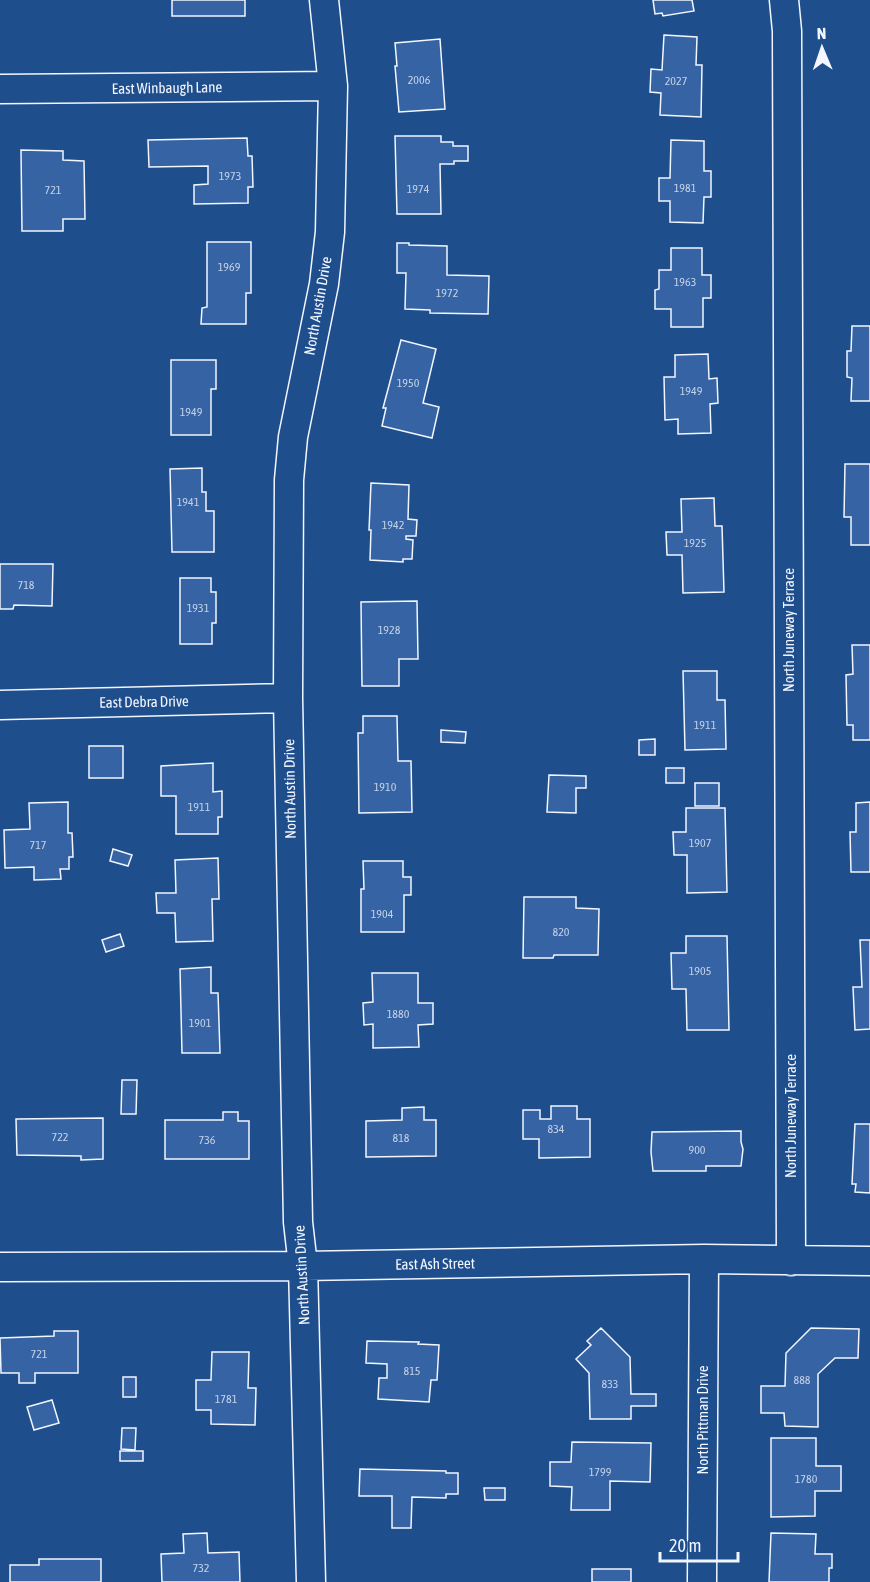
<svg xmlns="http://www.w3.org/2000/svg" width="870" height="1582" font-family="'Asap Condensed',sans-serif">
<rect width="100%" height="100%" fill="#1f4e8c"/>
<!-- building -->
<path fill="#3563a3" stroke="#f2f6ff" stroke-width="1.5" d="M172,0H245V16H172Z
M653,0H692L694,11L663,16L662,13L655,14Z
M664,35L697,37L696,65H702L701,117L660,115L661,93L650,92L651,69L662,70Z
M440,39L445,109L399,112L395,66H397L395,43Z
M395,136H441V142H453V146H468V161H454V164H440L441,214H397Z
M247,138L248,156H252L253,187H248V203L194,204V185L208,184V166L149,167L148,140Z
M671,140L704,141V171H711V197H704L703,223L670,222V201H659V178H670Z
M21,150L63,151V160L84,161L85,219H63V231H22Z
M207,242H251V293H246V324H201L202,308L207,307Z
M397,243H409V245L447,246V275L489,276L488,314L430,313V310L405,309L406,273H397Z
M671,248H702V275H711V298H703V327H671V309H655V290L659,289V270H671Z
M852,326H870V401H851L852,378L847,377V351H851Z
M401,340L436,349L423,403L439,407L432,438L382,426L386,408H383Z
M708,354L709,379L717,378L718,403L710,404L711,433L678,434V419L665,420L664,377H675V355Z
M171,360H216V389H211V435H171Z
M845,464H870V545H851V517H844Z
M202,468V492H206V511H214V552H172L170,469Z
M371,483L409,485L408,519L417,520L416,536H406V539L413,540L412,559H403V562L370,560L371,530H369Z
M714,498L715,526H722L724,592L683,593L682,555H667L666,532H682L681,499Z
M0,564H53L52,606L14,605L13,609H0Z
M180,578H211V592H216V623H212V644H180Z
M417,601L418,659H399V686H362L361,602Z
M852,645H870V740H853V725H847L846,675L853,674Z
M683,671H717V700H725L726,749L685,750Z
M363,716H397L398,761H411L412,812L359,813L358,733H363Z
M441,730L466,732L465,743L441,742Z
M655,739V755H639V740Z
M89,746H123V778H89Z
M213,763V792L222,791V817H218V834H176V796H161V766Z
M666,768H684V783H666Z
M549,775L586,776V788H576V813L547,812Z
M695,783H719V806H695Z
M68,802V833H72L73,857H69V869H60L61,879L34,880V867L5,868L4,830L30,829L29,803Z
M870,802V872H851L850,832H856V803Z
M686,808H725L727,892L687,893V855H674L673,832H686Z
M113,849L132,855L128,866L110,861Z
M218,858L219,899H212L213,941L176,942L175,913H157L156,893H176L175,860Z
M363,861H403V877H411V895H404V932H361V889H364Z
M524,897H576V908L599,909L598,955H554L553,958H523Z
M120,934L124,946L106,952L102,940Z
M686,936H727L729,1030H687L686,989H672L671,953H686Z
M860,940H870V1029L855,1030L853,987H862Z
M211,967V993H218L220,1053H182L180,969Z
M372,973H418V1003H433V1024L418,1025L419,1047L373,1048V1024L364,1025L363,1003L373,1002Z
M122,1080H137L136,1114H121Z
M551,1106H577V1119H590V1157L539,1158V1139H523V1110H540V1119H551Z
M424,1107V1120H436V1156L366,1157V1121L402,1120V1108Z
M223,1112H238V1121H249V1159H165V1120H223Z
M103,1118V1159L81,1160V1156L17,1155L16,1119Z
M855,1124H870V1193L855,1192L856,1184H852Z
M741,1131V1142L743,1149L741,1166H706V1171H653L651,1152L652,1132Z
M601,1328L630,1357L631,1394H656V1406H631V1419H590L589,1373L576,1359L591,1345L587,1341Z
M811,1328L859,1329L858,1358H835L818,1374V1427L785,1426L784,1413H761V1386H785L786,1353Z
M54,1331H78V1373H35V1383H19V1373H1L0,1338L54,1336Z
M367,1341L419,1342L418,1344L439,1345L437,1380H431L429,1402L378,1399L379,1378H387V1364L366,1363Z
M212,1352H249L248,1388H256L255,1425L211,1424V1410H196V1380H211Z
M123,1377H136V1397H123Z
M52,1400L59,1423L34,1430L27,1407Z
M122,1428H136L135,1450L121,1449Z
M771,1438H816V1466H841V1491H815V1516L771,1517Z
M572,1442L651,1443L650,1482L610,1481V1510H571L572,1487L550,1486V1462H571Z
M120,1451H143V1461H120Z
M360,1469L446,1471V1473H458V1494H446V1498L412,1497L411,1528H392V1496H359Z
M484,1488H505V1500H485Z
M207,1533L208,1553L239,1552L240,1582H162L161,1554L184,1553L183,1534Z
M771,1533L816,1534L815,1554H832V1568H829V1582H769Z
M39,1559H101V1582H10V1565H39Z
M592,1569H631V1582H592Z"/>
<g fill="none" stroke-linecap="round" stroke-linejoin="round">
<defs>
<path id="minor" d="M784,0L787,31L791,1261
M0,89L333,86
M0,705L288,698
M0,1267L303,1266L704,1259L870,1261
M311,1582L303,1266L298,1222L288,698L289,480L293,437L324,284L330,232L333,86L324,0
M702,1582L704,1259"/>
</defs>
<!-- minor casing -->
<use href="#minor" stroke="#f2f6ff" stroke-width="31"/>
<!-- minor -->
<use href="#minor" stroke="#1f4e8c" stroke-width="28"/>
</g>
<g text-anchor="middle" stroke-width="4.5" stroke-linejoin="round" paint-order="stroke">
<!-- number labels -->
<g font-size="12" fill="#c3d1e8">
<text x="419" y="84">2006</text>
<text x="676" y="85">2027</text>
<text x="230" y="180">1973</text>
<text x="685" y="192">1981</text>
<text x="418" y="193">1974</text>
<text x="53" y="194">721</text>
<text x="229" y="271">1969</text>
<text x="685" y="286">1963</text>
<text x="447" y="297">1972</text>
<text x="408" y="387">1950</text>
<text x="691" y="395">1949</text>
<text x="191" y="416">1949</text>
<text x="188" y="506">1941</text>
<text x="393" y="529">1942</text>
<text x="695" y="547">1925</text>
<text x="26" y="589">718</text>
<text x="198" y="612">1931</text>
<text x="389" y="634">1928</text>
<text x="705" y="729">1911</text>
<text x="385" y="791">1910</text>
<text x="199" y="811">1911</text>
<text x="700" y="847">1907</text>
<text x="38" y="849">717</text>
<text x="382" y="918">1904</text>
<text x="561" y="936">820</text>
<text x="700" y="975">1905</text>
<text x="398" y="1018">1880</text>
<text x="200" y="1027">1901</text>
<text x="556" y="1133">834</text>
<text x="60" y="1141">722</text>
<text x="401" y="1142">818</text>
<text x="207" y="1144">736</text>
<text x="697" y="1154">900</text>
<text x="39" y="1358">721</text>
<text x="412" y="1375">815</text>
<text x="802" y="1384">888</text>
<text x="610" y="1388">833</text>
<text x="226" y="1403">1781</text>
<text x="600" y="1476">1799</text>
<text x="806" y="1483">1780</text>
<text x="201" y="1572">732</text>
</g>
<!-- street labels -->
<g font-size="15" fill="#f2f6ff" stroke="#1f4e8c">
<text transform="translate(167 88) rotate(-1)" y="5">East Winbaugh Lane</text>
<text transform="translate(318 306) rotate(-80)" y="5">North Austin Drive</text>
<text transform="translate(789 630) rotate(-90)" y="5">North Juneway Terrace</text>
<text transform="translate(144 702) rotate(-1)" y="5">East Debra Drive</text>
<text transform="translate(290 789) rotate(-91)" y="5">North Austin Drive</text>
<text transform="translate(791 1116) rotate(-90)" y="5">North Juneway Terrace</text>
<text transform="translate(435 1264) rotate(-1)" y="5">East Ash Street</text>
<text transform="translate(302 1275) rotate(-93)" y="5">North Austin Drive</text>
<text transform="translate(703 1420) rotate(-90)" y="5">North Pittman Drive</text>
</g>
</g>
<!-- north arrow -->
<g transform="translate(822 48) rotate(358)" stroke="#1f4e8c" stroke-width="4.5" paint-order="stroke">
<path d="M0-4.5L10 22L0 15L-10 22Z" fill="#f2f6ff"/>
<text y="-9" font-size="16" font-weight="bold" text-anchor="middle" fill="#f2f6ff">N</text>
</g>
<!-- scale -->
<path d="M660 1552v9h78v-9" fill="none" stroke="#f2f6ff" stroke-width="3"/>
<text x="669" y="1552" font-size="18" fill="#f2f6ff" stroke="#1f4e8c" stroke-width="4.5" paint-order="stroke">20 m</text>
</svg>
